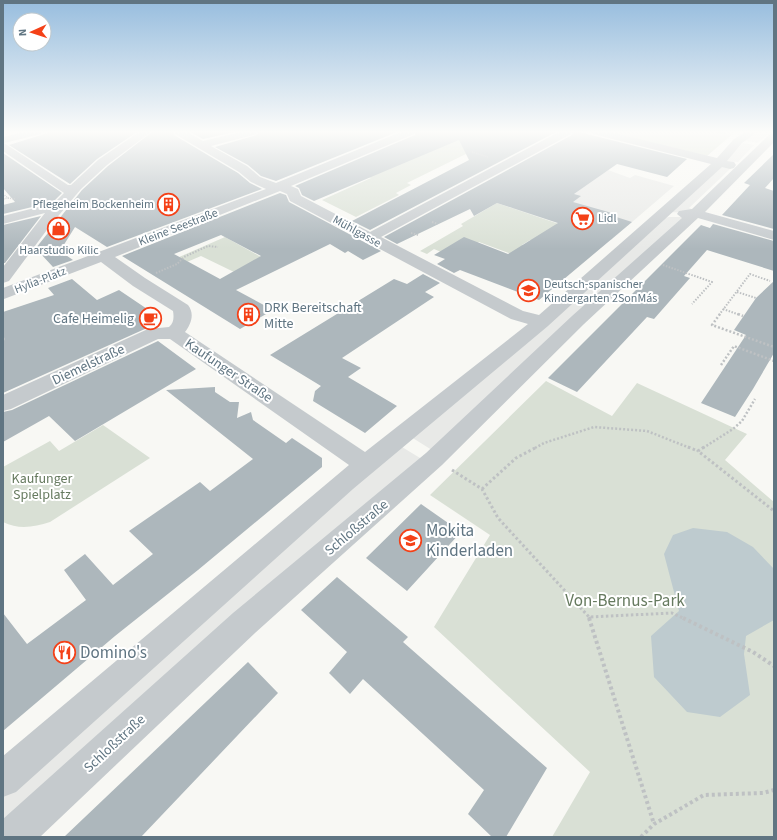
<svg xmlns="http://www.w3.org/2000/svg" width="777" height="840" font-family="'Source Sans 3',sans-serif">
<rect width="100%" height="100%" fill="#f8f8f4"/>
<!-- built -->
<path fill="#e8e9e7" d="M754,132H774V133L769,137L767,135L757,143L743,140Z
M743,143L754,145L738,162L724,161Z
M721,165L731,168L689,208L694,210L690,213L668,212Z
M608,170L630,178L635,175L674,186L611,240L511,208L574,194Z
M669,217H685L435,452L408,435L661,219Z
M397,444L425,461L3,829V791Z"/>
<!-- green -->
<path fill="#d9e0d5" d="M461,132L503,133L472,151L407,183L411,185L396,193L399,195L356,217L322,200L371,178L366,176L467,134Z
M607,132H735L707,156Z
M497,203L559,224L564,251L530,240L522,245L527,247L514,255L479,242L455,258L434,249L427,254L420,251L463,226L461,224Z
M225,237L261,257L234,272L201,256L154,276L170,261Z
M546,381L612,416L637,383L747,434L725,460L774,502V837H552L590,772L434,627L490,535L430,495Z
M103,425L150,458L50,522C34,527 19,530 3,522V467L50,441L59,451Z"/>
<!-- water -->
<path fill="#becbcf" d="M693,528L727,532L753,547L774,569V620L746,636L744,654L750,695L720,717L687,712L654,677L651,636L679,611L664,554L673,535Z"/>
<!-- building -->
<path fill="#adb7bc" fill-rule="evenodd" d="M51,132H137L97,159L70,184L9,145Z
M152,132H173L174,135L238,173L250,183L262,189L107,247L75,227L60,251L73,260L53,267L40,253H32L82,190L108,166Z
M190,132H235L203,139Z
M259,132H397L276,181L261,176L248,165L215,147L257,135Z
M416,132H556L370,230L352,221L469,160L459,140L314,201L302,195L299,188L295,186L415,135Z
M573,132H579L687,159L667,177L617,164L574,194L581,196L573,202L612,213L610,215L632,222L539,300L460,270L454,273L437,264L445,259L434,255L464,237L508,254L558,223L497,203L474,216L470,209L397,244L384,237L572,135Z
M3,153L62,193L53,202L3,214V205L15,202L3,188Z
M774,154V178L765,188L774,191V229L722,215L750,185L744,183Z
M280,193L286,195L289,202L381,251L363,260L348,251L345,253L330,244L236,290L273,310L240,329L122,256ZM221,235L261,256L220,279L174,254Z
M41,216L5,263H3V225Z
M713,224L774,241V271L707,250L684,276L690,278L654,319L647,317L577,392L548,378L701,225L710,228Z
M423,274L440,283L425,292L434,297L342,358L361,368L348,377L397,406L365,433L313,401L315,391L321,386L270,355L394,279L407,284Z
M72,279L97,300L119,290L159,317L155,327L147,328L3,393V312L54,295L48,288Z
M774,281V353L753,389L735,417L701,403L746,335L734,330L756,298Z
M158,341L196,369L75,441L49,416L3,442V412L12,410Z
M215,387V392L230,402H239L237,418L251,412L253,420L286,443L292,438L322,458V467L198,570L115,636L3,731V613L27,644L86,600L64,570L85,554L113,585L153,554L129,531L200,482L210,491L253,459L166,390Z
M421,504L461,532L407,591L366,558Z
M337,577L408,637L403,642L547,768L506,837H492L468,814L484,790L363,679L350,694L329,673L347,652L301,610Z
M248,662L278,693L141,837H64Z"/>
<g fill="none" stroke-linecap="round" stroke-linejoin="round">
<!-- path-far4 -->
<path stroke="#bec1c3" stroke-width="1.5" stroke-dasharray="1 1" stroke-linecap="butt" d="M718,132L726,134
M472,152L488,157
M3,194L8,198L3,199
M8,198L15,199"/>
<!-- path-far3 -->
<path stroke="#bec1c3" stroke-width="2" stroke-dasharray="1.5 1.5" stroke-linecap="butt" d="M432,222L438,224
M411,233L418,235
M663,265L712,282L692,304
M156,273L177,264L184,257L208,246L218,247
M737,292L756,298
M723,309L740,315
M719,315L750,274L770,281"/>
<!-- path-far2 -->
<path stroke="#bec1c3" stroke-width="2.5" stroke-dasharray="2 2" stroke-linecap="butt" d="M720,314L712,325L774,347
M738,314L743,316
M3,339H5
M721,365L734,346L774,361
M535,448L544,443L594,427L647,431L690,448
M703,448L733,429L742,421L755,399"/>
<!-- path-far1 -->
<path stroke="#bec1c3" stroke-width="3" stroke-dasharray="2.5 2.5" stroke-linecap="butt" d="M688,447L698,451
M704,447L698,451L774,511
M452,470L482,489L498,518L589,617L672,613L685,619
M482,489L516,458L537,447
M589,617L590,619"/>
<!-- path -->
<path stroke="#bec1c3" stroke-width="4" stroke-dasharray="3 3" stroke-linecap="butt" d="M589,618L654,824
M683,618L753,652L774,666
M641,837L654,824L704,795L763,793L774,790"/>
<!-- minor -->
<path fill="#c5cacd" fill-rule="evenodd" d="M24,132H42L41,134L4,143L68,185H71L98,160L139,132H151L107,165L81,189L49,227L9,281L3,283V267L45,213L3,224V216L54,203L64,193L3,151V137Z
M174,132H187L203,141L241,132H258L257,134L211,146L247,166L260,177L276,183L401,132H415L414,134L291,186L298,189L301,196L370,232L559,132H572L571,134L381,237L523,311L539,315L711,164L593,134L592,132H610L717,158L734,139L745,132H757L742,143L727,161L734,162L736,165L734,168L730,169L722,167L548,326L353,489L16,792L3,797V756L349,465L170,339H158L11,409L3,411V395L148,329L169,327C174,323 174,317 173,311L133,286L101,262L4,299L3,288L266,189L251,182L239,172L175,134ZM280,191L287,194L290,201L511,319L528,324L365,452L185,332C191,324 195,314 188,305L145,278L115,257Z
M774,133V142L705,212L774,231V240L698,218L584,324L442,465L255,633L40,837H3V819L233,613L426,453L572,316L682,218L677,214L679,211L692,209L770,134Z"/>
</g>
<!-- sky -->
<linearGradient id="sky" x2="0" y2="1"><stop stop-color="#97bdde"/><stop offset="0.53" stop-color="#fcfcfa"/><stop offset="1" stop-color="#fcfcfa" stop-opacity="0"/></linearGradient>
<rect width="777" height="249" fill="url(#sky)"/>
<!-- icons -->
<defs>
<symbol id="building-ring" viewBox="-11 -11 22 22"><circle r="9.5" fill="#fff" stroke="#f44118" stroke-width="1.5"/><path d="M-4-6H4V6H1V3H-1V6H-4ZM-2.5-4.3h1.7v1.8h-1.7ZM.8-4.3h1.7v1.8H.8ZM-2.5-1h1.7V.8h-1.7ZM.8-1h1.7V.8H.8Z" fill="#f44118"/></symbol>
<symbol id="supermarket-ring" viewBox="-11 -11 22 22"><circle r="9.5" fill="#fff" stroke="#f44118" stroke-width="1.5"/><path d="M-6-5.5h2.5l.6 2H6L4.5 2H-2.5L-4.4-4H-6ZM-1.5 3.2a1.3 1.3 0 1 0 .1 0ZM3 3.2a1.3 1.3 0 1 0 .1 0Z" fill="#f44118"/></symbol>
<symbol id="shop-ring" viewBox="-11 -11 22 22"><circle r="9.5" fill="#fff" stroke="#f44118" stroke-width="1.5"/><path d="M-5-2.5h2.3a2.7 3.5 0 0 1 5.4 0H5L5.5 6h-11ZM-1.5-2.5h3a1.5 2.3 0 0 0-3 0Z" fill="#f44118"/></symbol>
<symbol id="school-ring" viewBox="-11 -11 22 22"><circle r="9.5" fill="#fff" stroke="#f44118" stroke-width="1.5"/><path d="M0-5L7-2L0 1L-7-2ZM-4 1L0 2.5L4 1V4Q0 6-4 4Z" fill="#f44118"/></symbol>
<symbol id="cafe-ring" viewBox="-11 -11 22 22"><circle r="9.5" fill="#fff" stroke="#f44118" stroke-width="1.5"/><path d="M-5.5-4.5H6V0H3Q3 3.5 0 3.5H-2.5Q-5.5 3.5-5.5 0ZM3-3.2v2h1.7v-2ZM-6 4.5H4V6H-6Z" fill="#f44118"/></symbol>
<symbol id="restaurant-ring" viewBox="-11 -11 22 22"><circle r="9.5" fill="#fff" stroke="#f44118" stroke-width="1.5"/><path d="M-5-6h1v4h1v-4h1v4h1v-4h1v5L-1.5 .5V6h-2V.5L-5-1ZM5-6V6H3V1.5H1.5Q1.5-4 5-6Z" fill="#f44118"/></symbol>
</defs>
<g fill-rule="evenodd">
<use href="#building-ring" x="156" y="192" width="25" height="25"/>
<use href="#supermarket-ring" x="570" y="206" width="25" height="25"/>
<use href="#shop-ring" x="46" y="216" width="25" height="25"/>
<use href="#school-ring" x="516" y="278" width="25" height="25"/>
<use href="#building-ring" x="236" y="302" width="25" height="25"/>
<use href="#cafe-ring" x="138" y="306" width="25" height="25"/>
<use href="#school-ring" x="398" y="528" width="25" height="25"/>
<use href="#restaurant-ring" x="52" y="640" width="25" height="25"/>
</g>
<g text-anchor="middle" stroke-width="4" stroke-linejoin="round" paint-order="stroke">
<!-- far-poi labels -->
<g font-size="12" fill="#607582" stroke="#fff" text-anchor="start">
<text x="154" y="208" text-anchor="end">Pflegeheim Bockenheim</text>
<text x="598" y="222">Lidl</text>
<text x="59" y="254" text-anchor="middle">Haarstudio Kilic</text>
<text x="544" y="288">Deutsch-spanischer<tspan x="544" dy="14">Kindergarten 2SonMás</tspan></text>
</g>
<!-- far-street labels -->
<g font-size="12" fill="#607582" stroke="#fff">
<text transform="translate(178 227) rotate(-21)" y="4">Kleine Seestraße</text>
<text transform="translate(357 231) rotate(29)" y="4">Mühlgasse</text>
<text transform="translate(40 280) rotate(-21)" y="4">Hylia-Platz</text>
</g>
<!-- poi labels -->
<g font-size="14" fill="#607582" stroke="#fff" text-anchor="start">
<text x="264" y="312">DRK Bereitschaft<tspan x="264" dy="16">Mitte</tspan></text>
<text x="134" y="323" text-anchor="end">Cafe Heimelig</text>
</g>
<!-- street labels -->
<g font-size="14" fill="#607582" stroke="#fff">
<text transform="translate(88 364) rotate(-25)" y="5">Diemelstraße</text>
<text transform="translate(229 370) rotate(34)" y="5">Kaufunger Straße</text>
<text transform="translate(356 527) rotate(-40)" y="5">Schloßstraße</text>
<text transform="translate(114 743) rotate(-43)" y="5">Schloßstraße</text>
</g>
<!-- park labels -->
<g font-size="14" fill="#667a5f" stroke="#fff">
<text x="42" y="483">Kaufunger<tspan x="42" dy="16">Spielplatz</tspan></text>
</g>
<!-- near-poi labels -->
<g font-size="17" fill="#607582" stroke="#fff" text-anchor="start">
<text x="426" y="536">Mokita<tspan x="426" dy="20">Kinderladen</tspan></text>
<text x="80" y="658">Domino's</text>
</g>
<!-- near-park labels -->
<g font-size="17" fill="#667a5f" stroke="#fff">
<text x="625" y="606">Von-Bernus-Park</text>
</g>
</g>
<!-- border -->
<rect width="777" height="840" fill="none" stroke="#607582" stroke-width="8"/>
<!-- north arrow -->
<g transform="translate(32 32) rotate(267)"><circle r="19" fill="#ffffff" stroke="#bfc8cd"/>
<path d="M0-3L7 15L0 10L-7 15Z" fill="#f44118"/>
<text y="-6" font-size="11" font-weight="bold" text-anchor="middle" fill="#607582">N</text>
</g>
</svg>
